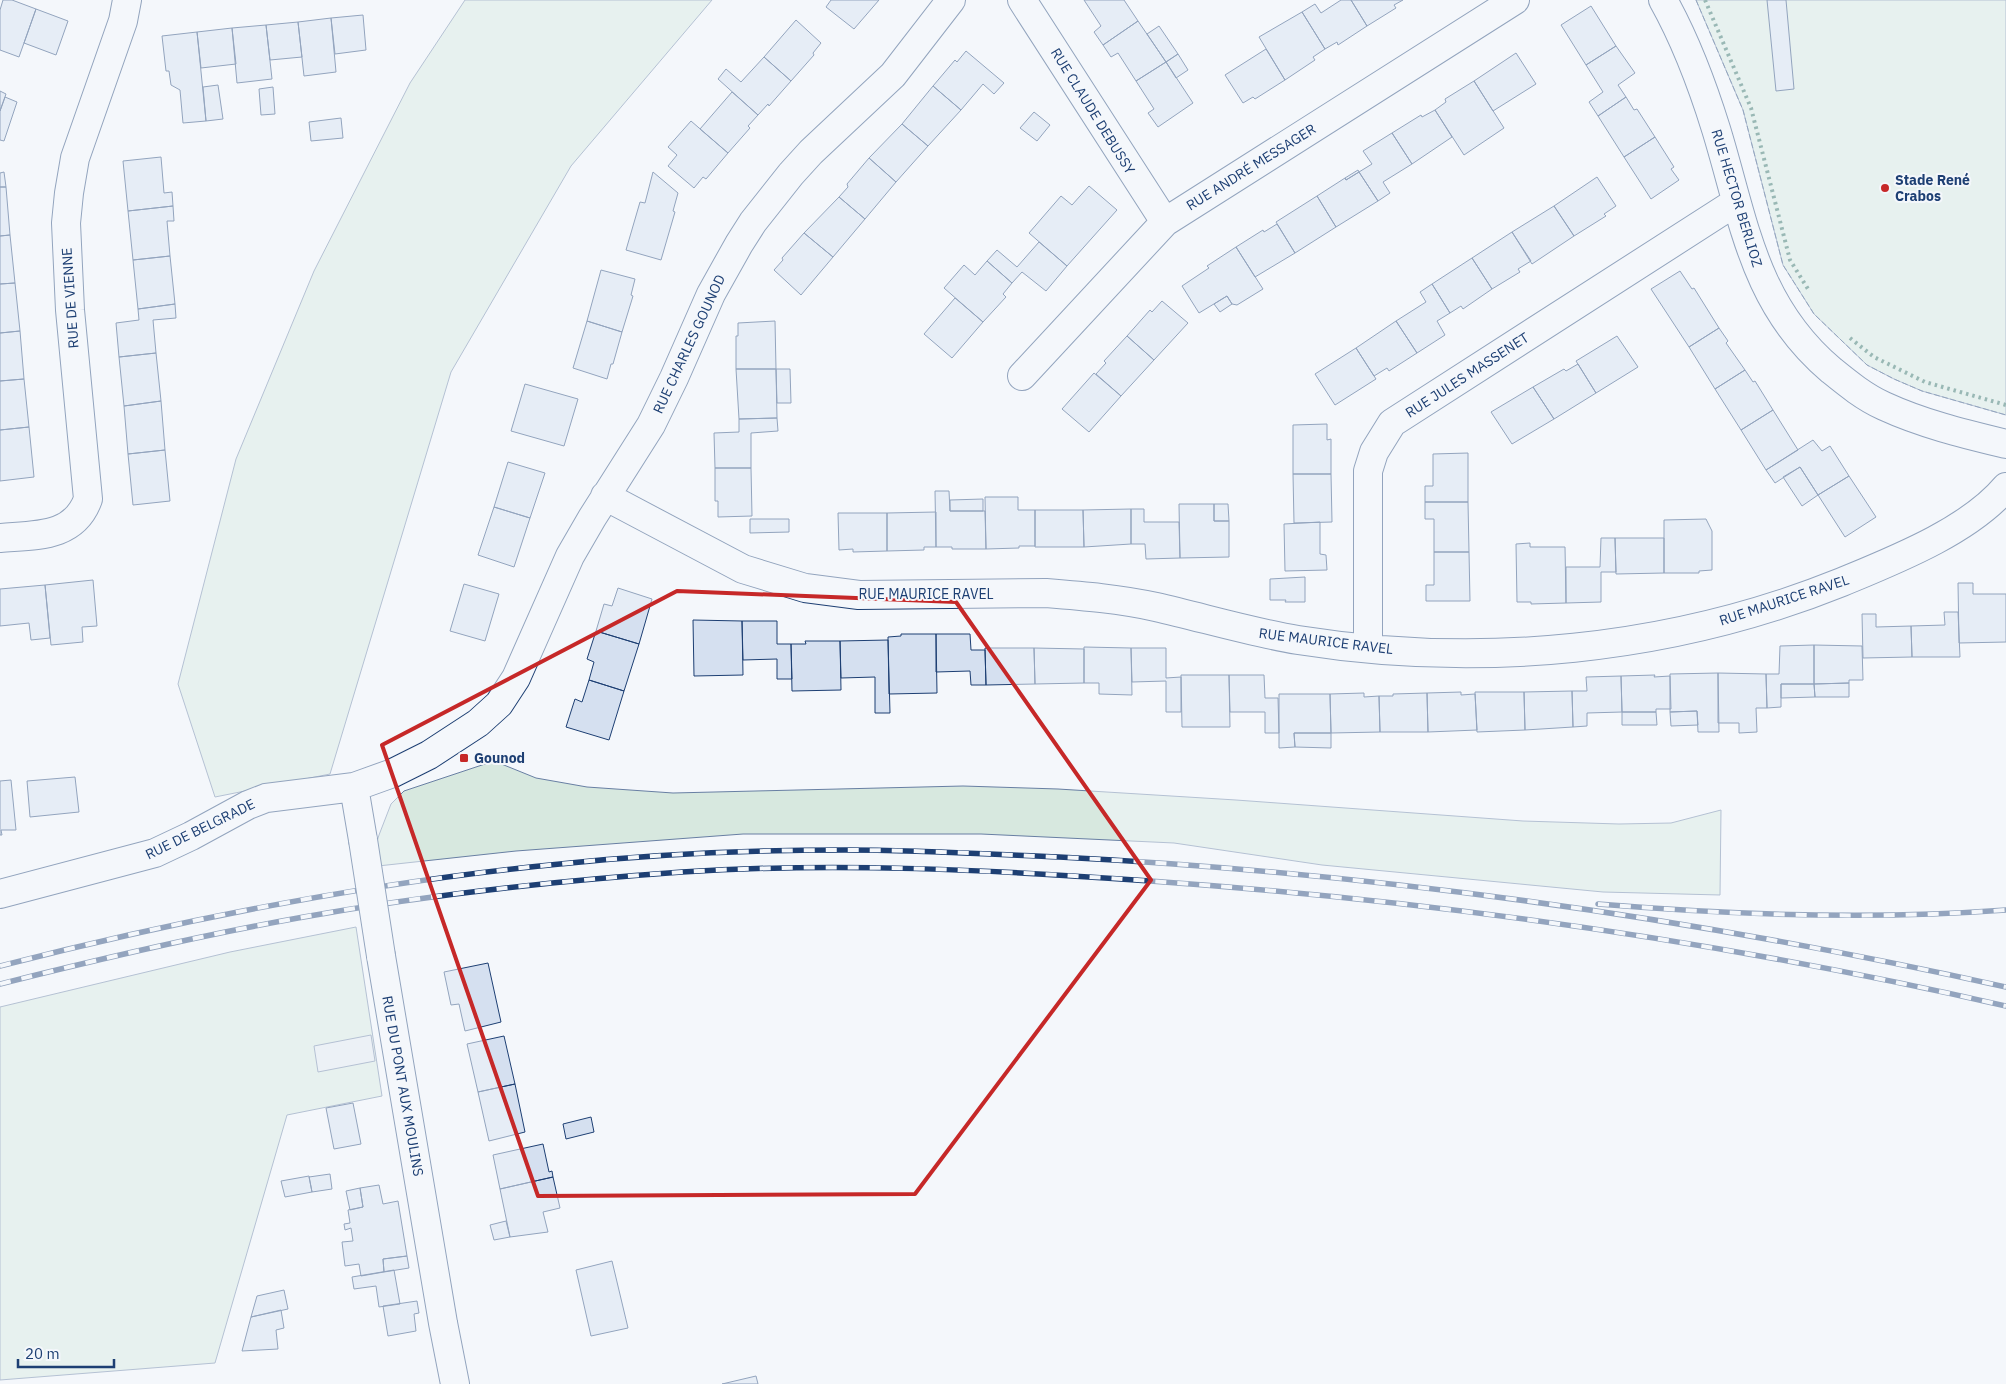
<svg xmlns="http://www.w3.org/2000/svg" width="2006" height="1384" font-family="'IBM Plex Sans',sans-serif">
<rect width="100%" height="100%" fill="#f4f7fb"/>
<!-- green -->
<path fill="#d7e8df" stroke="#687fa3" d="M465,0H712L571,166L451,372L330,774L215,797L178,684L236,459L314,271L410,83Z
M1696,0H2006V415L1922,391L1894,379L1867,365L1814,314L1783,265L1743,110Z
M494,761L536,778L587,787L673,793L963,786L1058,789L1236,800L1523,821L1619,824L1671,823L1721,810L1720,895L1603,892L1322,865L1174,843L981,834H743L516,851L378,866L374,851L379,835L391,804L404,791Z
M356,927L382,1096L287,1115L215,1363L0,1380V1007L230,952Z"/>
<!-- parking -->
<path fill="#e3e8f0" stroke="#687fa3" d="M371,1035L375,1061L318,1072L314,1046Z"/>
<!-- building -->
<path fill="#d5e0f0" stroke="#1d3f73" d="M3,0H12L36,9L19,57L0,50V10Z
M831,0H879L854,29L826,7Z
M1084,0H1124L1138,21L1103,45L1094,32L1101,26Z
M1341,0H1351L1367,26L1338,45L1337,42L1325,49L1302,12L1315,4L1321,13Z
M1351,0H1403L1394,5L1396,8L1367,26Z
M1767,0H1786L1794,89L1776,91Z
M1591,6L1616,46L1586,65L1561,25Z
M36,9L68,21L56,55L24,43Z
M1302,12L1325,49L1313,57L1315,60L1285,80L1259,37Z
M363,15L366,50L335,54L331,18Z
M331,18L336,72L304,76L298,22Z
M796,20L821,43L813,53L814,55L791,81L764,57Z
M1138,21L1166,62L1136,81L1118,53L1111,57L1103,45Z
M298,22L302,57L270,60L266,25Z
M266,25L272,79L237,83L232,28Z
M1159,26L1178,54L1166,62L1147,34Z
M232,28L236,64L201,68L197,32Z
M197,32L206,121L183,123L180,90L171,85L169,71H166L162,36Z
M1616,46L1635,73L1618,85L1626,97L1598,116L1589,102L1603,92L1586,65Z
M1266,49L1285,80L1255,99L1253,97L1243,103L1225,75Z
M966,51L1004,83L994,94L983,84L961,110L933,86L955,60L957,62Z
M1516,53L1536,84L1493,111L1474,81Z
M1178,54L1188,70L1176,78L1166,62Z
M764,57L791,81L769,106L768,104L758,115L718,79L726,69L741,82Z
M1166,62L1193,103L1158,127L1148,113L1154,109L1136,81Z
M1474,81L1504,128L1464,155L1435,110L1446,102L1445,99Z
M218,85L223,119L206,121L203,87Z
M933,86L961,110L928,146L902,124Z
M273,87L275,114L261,115L259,89Z
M0,91L6,94L0,111Z
M732,92L758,115L748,126L750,128L728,153L700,129Z
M5,97L17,102L4,141L0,140V111Z
M1626,97L1634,110L1637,109L1655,137L1624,157L1598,116Z
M1435,110L1452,137L1412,164L1392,133L1421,115L1422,117Z
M1034,112L1050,125L1037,141L1020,128Z
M341,118L343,138L311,141L309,122Z
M691,121L728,153L706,179L703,177L694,188L668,166L677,155L668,147Z
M902,124L928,146L896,182L869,158Z
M1392,133L1412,164L1383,182L1390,193L1378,201L1359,172L1372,164L1363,151Z
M1655,137L1674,167L1671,169L1679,180L1651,199L1624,157Z
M161,157L164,193L172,192L173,206L128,211L123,161Z
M869,158L896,182L865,219L839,197L848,187L847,184Z
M1358,170L1359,172L1346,180L1345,178Z
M4,172L6,187H0V173Z
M653,172L678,193L673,211L675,212L661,260L626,250L640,202L645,203Z
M1359,172L1378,201L1336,227L1317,196L1345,178L1346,180Z
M1597,177L1616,206L1604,214L1606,216L1574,236L1554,206Z
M1089,186L1117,210L1067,266L1029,233L1061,196L1072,205Z
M0,187H6L10,235L0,236Z
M1317,196L1336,227L1295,253L1276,222Z
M839,197L865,219L833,257L804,233Z
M173,206L174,221H167L170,256L133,260L128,211Z
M1554,206L1574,236L1532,264L1512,232Z
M1277,224L1295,253L1255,277L1236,247L1263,230L1264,232Z
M1512,232L1531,261L1518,269L1520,272L1492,289L1472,258Z
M804,233L833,257L801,295L774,270L783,260L782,258Z
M10,235L15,283L0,284V236Z
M1039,242L1067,266L1046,291L1022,272L1012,283L987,261L997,250L1017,267Z
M1236,247L1263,289L1237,305L1232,304L1227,296L1199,313L1182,286L1209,268L1207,266Z
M170,256L175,304L138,309L133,260Z
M1472,258L1492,289L1463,309L1461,306L1450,313L1432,284Z
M987,261L1012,283L1003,294L1006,297L983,322L944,288L964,265L975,275Z
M601,270L635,279L631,295L633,296L622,332L587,321Z
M1680,271L1692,289L1694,288L1719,328L1689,347L1651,289Z
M15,283L20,331L0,333V284Z
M1432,284L1450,313L1437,321L1445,335L1417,353L1396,321L1426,302L1420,292Z
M1227,296L1232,304L1220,312L1214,304Z
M955,298L983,322L952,358L924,334Z
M1162,301L1188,323L1154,360L1127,336L1150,310L1152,312Z
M175,304L176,318L153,320L156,353L119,357L116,323L139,320L138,309Z
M587,321L622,332L613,364H611L607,379L573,368Z
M775,321L776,369H736V336H738V323Z
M1396,321L1417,353L1389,371L1387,368L1374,376L1356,348Z
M1719,328L1728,341L1726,343L1745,370L1715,389L1689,347Z
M20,331L24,379L0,381V333Z
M1127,336L1154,360L1121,396L1096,374L1106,363L1104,361Z
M1617,336L1638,367L1596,393L1576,361Z
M1356,348L1376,379L1335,405L1315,374Z
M156,353L161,401L124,406L119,357Z
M1578,364L1596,393L1554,419L1533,387L1564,369L1566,371Z
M736,369H776L777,418L739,419Z
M776,369H790L791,403H777Z
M1745,370L1753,382L1755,381L1773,410L1741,430L1715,389Z
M1094,373L1121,396L1089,432L1062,409Z
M24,379L29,427L0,430V381Z
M525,384L578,399L564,446L511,431Z
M1533,387L1554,419L1512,444L1491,412Z
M161,401L165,450L128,454L124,406Z
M1773,410L1798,450L1766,470L1741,430Z
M777,418L778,431L751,433V468H715L714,433L739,432V419Z
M1327,424V440L1331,439V474H1293V425Z
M29,427L34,477L0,481V430Z
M1813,440L1822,451L1830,446L1849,476L1818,495L1800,467L1775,483L1766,470Z
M165,450L170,501L133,505L128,454Z
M1468,453V502H1425V486H1433V454Z
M508,462L545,473L530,518L494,507Z
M1800,467L1818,495L1802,506L1783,477Z
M715,468H751L752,516L718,517V501H715Z
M1293,474H1331L1332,522L1294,523Z
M1849,476L1876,517L1845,537L1818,495Z
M935,491H949L950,511H985L986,549H952V547H936Z
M985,497H1018V510H1035V546H1019V548L986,549Z
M983,499V511H950V500Z
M1425,502H1468L1469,552H1434V519H1425Z
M1179,504H1214V521H1229V557L1180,558Z
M1214,504H1228L1229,521H1214Z
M494,507L530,518L514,567L478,555Z
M1131,509V544L1084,547L1083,510Z
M1131,509H1144V522H1179L1180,558L1146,559L1145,544H1131Z
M1035,510H1083L1084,547H1035Z
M936,512V547H924V550L887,551V513Z
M838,513H887V551L853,552V549L839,550Z
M750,519H789V532L750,533Z
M1706,519L1712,531V570L1699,571V573H1664V520Z
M1320,522V554L1326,555L1327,570L1285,571L1284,524Z
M1601,538H1615L1616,572H1601V602L1566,603V567H1600Z
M1615,538H1664V573L1616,574Z
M1530,543V547H1565L1566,603L1531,604V602H1517L1516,544Z
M1434,552H1469L1470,601H1426V585H1434Z
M1305,577V602H1285L1286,600H1270V579Z
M93,580L97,626L82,627L83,642L51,645L45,585Z
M1958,583H1973V594H2006V642L1959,643Z
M464,584L499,594L485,641L450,631Z
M45,585L50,638L31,640L29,623L0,626V589Z
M618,588L652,599L639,644L596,631L604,604L612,606Z
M1944,612H1958L1960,657H1912L1911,626L1945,625Z
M1862,614H1876V627L1911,626L1912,657L1863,658Z
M693,620L742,621L743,675L694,676Z
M742,621H777V644H791L792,679H777V659L743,660Z
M596,631L639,644L624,691L589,680L594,662L587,659Z
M901,634H936L937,693L889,694L888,637L901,636Z
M936,634H970L971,650H985L986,685H971L970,671L936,672Z
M888,640L890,713H875V677L841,678L840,641Z
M805,641H840L841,690L792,691L791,644H806Z
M1814,645L1862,646L1863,680H1849V683L1814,684Z
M1814,645V684H1781V707L1767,708L1766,674H1779L1780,646Z
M1084,647L1131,648L1132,695L1099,694V683H1084Z
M985,648H1034L1035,684L986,685Z
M1034,648L1084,649V683L1035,684Z
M1131,648H1166V678L1181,677V712H1166V681L1132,682Z
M1718,673L1766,674L1767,708H1756L1757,732L1739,733V723H1718Z
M1718,673L1719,732H1698L1697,711L1670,712V674Z
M1181,675H1229L1230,727H1182Z
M1229,675H1264L1265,698H1278L1279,733H1265V712H1230Z
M1655,675L1654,677L1670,676L1671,709H1656V712H1622L1621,676Z
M1621,676L1622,712L1587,713V726L1573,727L1572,691H1587L1586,677Z
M589,680L624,691L609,740L566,727L575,699L582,702Z
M1849,683V697H1815L1814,684Z
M1781,684H1814L1815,697L1781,698Z
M1572,691L1573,727L1525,730L1524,692Z
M1461,692V695L1475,694L1477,730L1428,732L1427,693Z
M1475,692H1524L1525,730L1477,732Z
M1364,693V697L1379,696L1380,732L1331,733L1330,694Z
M1427,693L1428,732H1380L1379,696H1393V694Z
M1279,694H1330L1331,733H1294L1295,747L1279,748Z
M1697,711L1698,725L1671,726L1670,712Z
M1622,712H1656L1657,725H1622Z
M1294,733H1331V748L1295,747Z
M75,777L79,812L30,817L27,781Z
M11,780L16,830H1L2,835H0V781Z
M488,963L501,1022L465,1031L459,1004L451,1005L444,972Z
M504,1036L515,1084L478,1092L467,1044Z
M515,1084L525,1132L489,1141L478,1092Z
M353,1103L361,1144L334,1149L326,1108Z
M591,1117L594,1132L566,1139L563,1124Z
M543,1144L549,1172L552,1171L553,1177L500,1189L493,1155Z
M330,1174L332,1189L312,1192L309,1177Z
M309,1176L312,1192L285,1197L281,1181Z
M553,1177L560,1208L543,1212L548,1232L510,1237L500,1189Z
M379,1185L383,1204L398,1201L407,1256L383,1259L384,1272L361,1276L359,1264L345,1266L342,1242L353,1241L351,1228L345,1230L344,1224L350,1223L348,1210L363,1207L360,1188Z
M360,1188L363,1207L350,1210L346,1191Z
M506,1221L510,1237L494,1240L490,1225Z
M407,1256L409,1268L384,1272L383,1259Z
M612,1261L628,1328L591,1336L576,1270Z
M394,1270L400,1304L379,1307L376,1286L354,1289L352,1277Z
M284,1290L288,1309L251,1317L257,1296Z
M417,1301L419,1313L414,1314L416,1331L388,1336L383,1306Z
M281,1310L284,1328L276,1330L278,1349L242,1351L251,1317Z
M756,1376L758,1384H722Z"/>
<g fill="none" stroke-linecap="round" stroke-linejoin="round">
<defs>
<path id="street" d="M1022,0L1165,222
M1663,0C1686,41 1702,84 1716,129C1744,220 1753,304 1831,370C1847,383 1864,397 1884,406C1923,424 1965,434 2006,444
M1022,376L1165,222L1515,0
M605,496L743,569L805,588L859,595L1046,593C1083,596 1120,599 1156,607C1204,618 1250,632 1298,640C1480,669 1671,651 1842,582C1895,560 1969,531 2006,487
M0,538C36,535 74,538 88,499L70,310L66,223L69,193L75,158L123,21L127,0
M1368,648V471L1374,452L1392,423L1736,202
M354,787L363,840
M0,894L155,853L191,836L248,805L266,798L354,787L393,773L429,755L478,723L499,704L516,678L570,556L592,518L651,425L674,378L711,294L739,244L753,222L791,174L811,152L893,75L951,0
M381,956L443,1323L455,1384"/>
</defs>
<!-- street casing -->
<use href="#street" stroke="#1d3f73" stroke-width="30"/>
<!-- street -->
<use href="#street" stroke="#f4f7fb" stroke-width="28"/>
<defs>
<path id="rail" d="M1598,904C1733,915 1870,920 2006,910
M0,966C184,919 371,882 560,864C655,854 750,850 845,850C916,850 988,854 1059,857C1378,873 1694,918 2006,987
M0,984C99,959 198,936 298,918C425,895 553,881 682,872C838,862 995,870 1150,881C1438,901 1725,942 2006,1006"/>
</defs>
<!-- rail casing -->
<use href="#rail" stroke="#1d3f73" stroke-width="5.5"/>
<!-- rail -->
<use href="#rail" stroke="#f4f7fb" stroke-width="4" stroke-dasharray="11" stroke-linecap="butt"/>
<defs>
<path id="street-bridge" d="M363,840L381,956"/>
</defs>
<!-- street-bridge casing -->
<use href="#street-bridge" stroke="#1d3f73" stroke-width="30" stroke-linecap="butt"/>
<!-- street-bridge -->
<use href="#street-bridge" stroke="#f4f7fb" stroke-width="28"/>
<!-- hedge -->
<path stroke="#2c6c60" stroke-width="4" stroke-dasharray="2.5 4" stroke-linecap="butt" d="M1705,0L1751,108L1790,260L1808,289
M1850,338L1874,357L1925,382L2006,405"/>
<!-- fence -->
<path stroke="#1d3f73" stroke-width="1" stroke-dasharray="6 2.5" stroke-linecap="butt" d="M1696,0L1743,110L1783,265L1814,314L1867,365L1894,379L1922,391L2006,415"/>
</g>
<!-- marked area -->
<path d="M0 0H2006V1384H0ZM677,591L956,602L1151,880L915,1194L538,1196L382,745Z" fill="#f4f7fb" fill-opacity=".55" fill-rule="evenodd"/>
<path fill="none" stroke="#c62828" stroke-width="4" stroke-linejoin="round" d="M677,591L956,602L1151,880L915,1194L538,1196L382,745Z"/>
<!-- markers -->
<g fill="#c62828" stroke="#f4f7fb" stroke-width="2">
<circle cx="1885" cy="188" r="5"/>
<rect x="459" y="753" width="10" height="10" rx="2.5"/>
</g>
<g text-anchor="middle" stroke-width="4" stroke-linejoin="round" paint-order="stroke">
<!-- street labels -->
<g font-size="14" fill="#1d3f73" stroke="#f4f7fb">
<text transform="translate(1093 111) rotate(58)" y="5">RUE CLAUDE DEBUSSY</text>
<text transform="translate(1251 167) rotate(-32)" y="5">RUE ANDRÉ MESSAGER</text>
<text transform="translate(1737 198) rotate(73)" y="5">RUE HECTOR BERLIOZ</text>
<text transform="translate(70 298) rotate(-94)" y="5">RUE DE VIENNE</text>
<text transform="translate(689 344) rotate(-65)" y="5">RUE CHARLES GOUNOD</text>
<text transform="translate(1467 375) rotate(-33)" y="5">RUE JULES MASSENET</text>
<text x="926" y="599">RUE MAURICE RAVEL</text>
<text transform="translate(1784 600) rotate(-18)" y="5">RUE MAURICE RAVEL</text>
<text transform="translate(1326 641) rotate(7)" y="5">RUE MAURICE RAVEL</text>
<text transform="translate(200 829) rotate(-26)" y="5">RUE DE BELGRADE</text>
<text transform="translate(403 1086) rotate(80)" y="5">RUE DU PONT AUX MOULINS</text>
</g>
<!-- poi labels -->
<g font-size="14" font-weight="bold" fill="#1d3f73" stroke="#f4f7fb" text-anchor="start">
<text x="1895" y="185">Stade René<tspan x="1895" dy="16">Crabos</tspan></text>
<text x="474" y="763">Gounod</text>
</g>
</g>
<!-- scale -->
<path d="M18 1359v8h96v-8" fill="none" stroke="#1d3f73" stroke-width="2.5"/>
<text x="25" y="1359" font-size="15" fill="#1d3f73" stroke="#f4f7fb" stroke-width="4" paint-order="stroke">20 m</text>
</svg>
